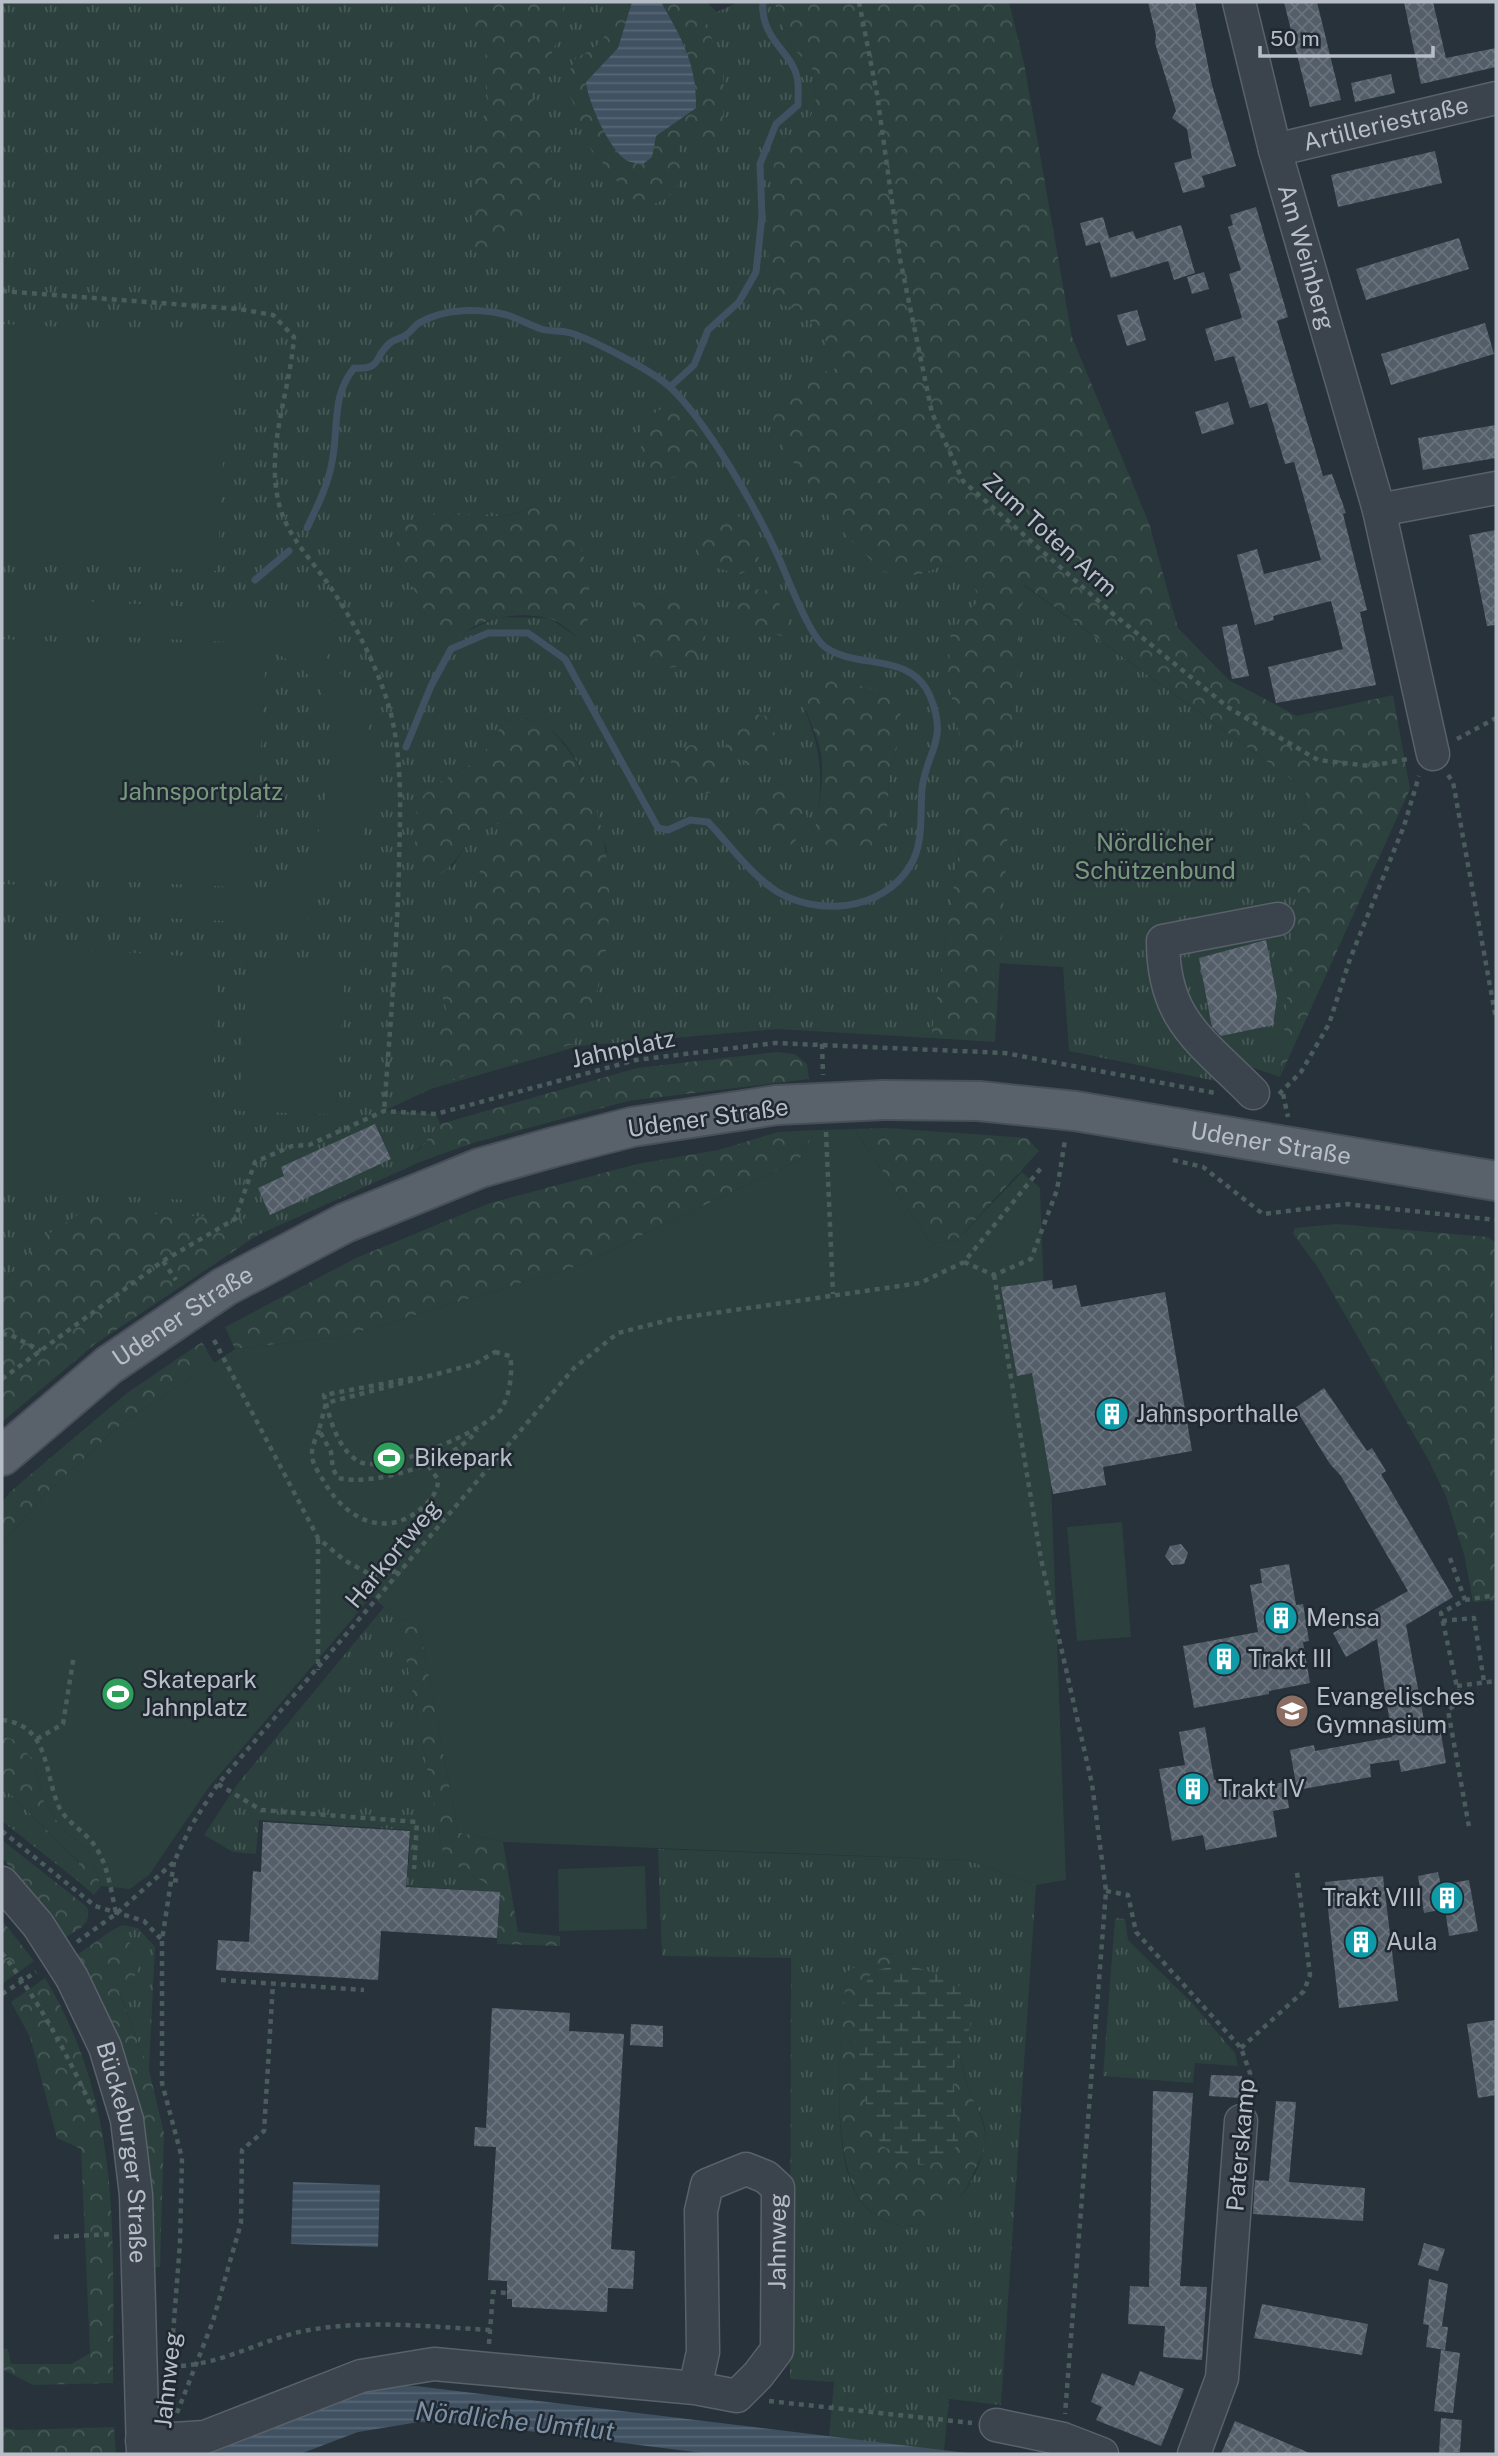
<svg xmlns="http://www.w3.org/2000/svg" width="1498" height="2456" font-family="'Public Sans',sans-serif">
<defs>
<pattern id="grass-tufts" width="24" height="20" patternUnits="userSpaceOnUse" patternTransform="scale(1.75)"><rect width="24" height="20" fill="#2c403e"/><path d="M3 7l-1-3M5 7V3M7 7l1-3M15 17l-1-3M17 17v-4M19 17l1-3" fill="none" stroke="#485a58"/></pattern>
<pattern id="forest-crowns" width="20" height="18" patternUnits="userSpaceOnUse" patternTransform="scale(1.75)"><rect width="20" height="18" fill="#2c403e"/><path d="M2 6a3 3 0 1 1 6 0M12 15a3 3 0 1 1 6 0" fill="none" stroke="#485a58"/></pattern>
<pattern id="wetland-marsh" width="20" height="14" patternUnits="userSpaceOnUse" patternTransform="scale(1.75)"><rect width="20" height="14" fill="#2c403e"/><path d="M1 5h8M5 5V1M11 12h8M15 12V8" fill="none" stroke="#485a58"/></pattern>
<pattern id="water-rules" width="6" height="5" patternUnits="userSpaceOnUse" patternTransform="scale(1.75)"><rect width="6" height="5" fill="#405162"/><path d="M0 2.5h6" fill="none" stroke="#596877"/></pattern>
<pattern id="building-cross-hatch" width="8" height="8" patternUnits="userSpaceOnUse" patternTransform="scale(1.75)"><rect width="8" height="8" fill="#535e69"/><path d="M0 0l8 8M0 8l8-8" fill="none" stroke="#6a737d"/></pattern>
</defs>
<rect width="100%" height="100%" fill="#27323b"/>
<!-- grass -->
<path fill="url(#grass-tufts)" fill-rule="evenodd" d="M2,2H707L717,12L739,2H774L792,47L812,68L816,105L803,132L801,310L826,342L837,368L918,575L944,565L970,574L979,600L948,678L960,739L965,811L931,1038L778,1029L579,1046L431,1089L386,1110L436,1114L440,1124L417,1151L420,1162L258,1235L248,1219L44,1237L2,1284ZM536,505L583,641L549,618L499,617L435,645L422,604L393,552L437,513C472,517 504,522 536,505ZM805,710L903,727L889,774L887,829L816,830C822,780 824,758 805,710ZM527,718C535,722 544,726 552,731C586,758 596,813 607,852L434,1045L475,941L476,889L484,850L525,837L514,822C475,824 471,837 451,869L433,786L480,759L503,723Z
M1022,584L1306,790L1280,1077L1237,1062L1226,1077L1216,1081L1069,1051L1063,967L997,963Z
M384,1607L399,1621L444,1858L500,1892L403,1886L405,1863H409L410,1830L259,1820L256,1854L233,1852L204,1835L236,1786Z
M2,1790L11,1794L79,1863V1882L2,1821Z
M658,1849L967,1860L1036,1885L1001,2405L949,2399L944,2451L829,2437L834,2382L790,2379L791,1958L662,1956ZM904,1953L909,1958L904,1964L872,1971C841,2026 859,2092 882,2146L920,2165L947,2160L958,2144L953,2082L959,2051C963,2063 964,2076 968,2088C975,2108 990,2121 984,2148C975,2190 934,2241 888,2222C875,2217 863,2207 856,2194C829,2143 841,2029 847,1972L879,1954Z
M1115,1918L1125,1919L1128,1940L1191,2002L1235,2053L1238,2066L1195,2063L1193,2083L1103,2076Z
M122,1925L138,1928L155,1947L149,2070L119,1991L137,1968L130,1944L111,1931Z"/>
<!-- forest -->
<path fill="url(#forest-crowns)" d="M470,2H565C563,37 548,64 529,93L550,129L553,203L522,230L473,254L474,133L489,107L484,74L487,40L470,32Z
M614,2H632L618,48L586,82C590,119 625,136 652,156L655,136L696,108L685,44L661,2H688C729,54 727,80 720,144L711,151L687,140L678,144C688,178 681,197 645,207L629,196L584,140L579,115L569,94L567,76L576,58C606,44 608,34 614,2Z
M774,2H1009L1024,63L1072,337L1149,523L1178,628L1229,680L1297,716L1393,695L1410,789L1280,1077L1306,790L1023,584L995,1042L931,1038L965,811L960,739L948,678L951,632L979,600L970,574L944,565L918,575L883,572L832,521L771,428C784,379 794,383 837,368L826,342L801,310L772,302C766,242 764,196 781,137L803,132L816,105L812,68L792,47Z
M663,408L679,410L699,437L702,465C685,480 669,480 648,473C640,441 629,426 663,408Z
M536,505H553C591,551 595,585 584,642C574,635 559,620 547,618C513,610 468,620 448,649L435,645L422,604L393,552L406,523C416,520 428,514 438,513C478,511 495,526 536,505Z
M722,513L741,517L757,537L759,565L740,574L704,565L695,545L702,523Z
M754,589L770,591L790,618L783,636L736,629L729,615L736,599Z
M667,592L698,605L706,640L691,665L667,668L645,658L633,628L637,599Z
M824,676L887,693L899,706L903,727L889,774L887,829L877,845L861,855L830,850L815,830C819,802 827,770 818,742C813,726 805,713 803,695Z
M749,713L766,716L779,742L768,762L748,765L731,754L724,740L731,723Z
M527,718C536,723 548,727 555,734C612,794 619,908 599,985C594,1005 583,1024 573,1044L440,1083L434,1045L447,1012L439,985L444,956L475,941L473,919L461,903L476,889L484,850L501,838L524,837L514,822C459,824 473,856 433,879L414,870L417,802L433,786L480,759L503,723Z
M690,745L707,747L726,768L721,787L707,794L683,785L670,771L672,755Z
M779,791L795,793L807,816L794,844L777,846L761,831L754,817L761,801Z
M777,1052L795,1054L807,1064L809,1079L628,1101L473,1143L420,1162L417,1152L440,1124L637,1068Z
M885,1128L1027,1138L1039,1151L957,1240L931,1244L854,1129Z
M816,1130L799,1160L578,1266L342,1337L235,1349L225,1327L356,1258L490,1203L637,1164L718,1150L778,1132Z
M85,1210L248,1219L258,1235L95,1344L2,1422V1284L44,1237Z
M1337,1224L1488,1237L1496,1243L1492,1347L1496,1403V1600L1473,1602L1465,1558L1446,1496L1429,1461L1317,1266L1293,1234L1295,1228Z
M202,1342L214,1363L125,1421L43,1496L2,1545V1502L10,1492L127,1393Z
M418,1616L458,1832L503,1842L518,1932L560,1936V1946L497,1944L500,1892L444,1858L399,1621Z
M2,1736L13,1739L33,1759L44,1801L62,1828L88,1850L101,1886L94,1895L79,1882V1862L11,1794L2,1790Z
M2,1840L87,1907C93,1924 77,1930 65,1938L50,1914L2,1858Z
M2,1920L34,1961L2,1984Z
M111,1931L130,1943L137,1968L132,1986L119,1992L149,2070L164,2133L160,2267H151L86,1972L77,1955Z
M904,1953L909,1958L904,1964L872,1971L958,2143L953,2082L959,2049C962,2063 964,2078 969,2091C977,2110 987,2123 985,2145C984,2153 978,2163 975,2170C960,2207 927,2238 886,2221C874,2216 862,2205 856,2193C830,2136 840,2033 847,1972L879,1954Z
M45,1978C123,2107 113,2238 113,2383L33,2385L2,2369V2348L8,2349L11,2364H71L90,2353L81,2149L57,2138L30,2037L11,2002Z
M2,2427L17,2430L114,2427L116,2454H2Z"/>
<!-- wetland -->
<path fill="url(#wetland-marsh)" d="M904,1964C925,1970 958,1978 971,1998C980,2012 968,2032 962,2044C945,2075 960,2109 958,2141C957,2147 951,2154 947,2160L920,2165L882,2146C859,2092 841,2026 872,1971Z"/>
<!-- pitch -->
<path fill="#2c403e" d="M2,324L230,336L217,571L2,560Z
M2,597L330,614L327,658L349,683L365,710L376,771L372,808L359,844L310,895L308,925L2,910V884L235,896C256,890 283,885 299,870C327,845 342,723 322,692C305,664 278,653 249,643L2,631Z
M2,639L266,652L253,888L2,875Z
M2,945L219,958L207,1201L2,1190Z
M248,959L345,964L336,1115L239,1111Z
M854,1129L931,1244L957,1240L1022,1172L1040,1188L1066,1880L1036,1885L967,1860L503,1842L458,1832L418,1617L399,1621L372,1596L209,1787L149,1875L130,1889L101,1886L88,1850L62,1828L44,1801L33,1759L13,1739L2,1736V1545L43,1496L125,1421L235,1349L342,1337L578,1266L799,1160L816,1130Z
M1122,1522L1131,1637L1077,1641L1067,1527Z
M645,1866L647,1929L559,1931L558,1869Z"/>
<!-- water -->
<path fill="url(#water-rules)" d="M632,2H661C682,39 697,65 696,108L656,136L652,157L643,164C638,163 630,163 626,160C609,149 588,102 586,82L618,48Z
M293,2182L380,2185L378,2247L291,2244Z
M416,2386L975,2454H710L473,2424L419,2422L358,2432L300,2454H183L207,2448L363,2387Z"/>
<g fill="none" stroke-linecap="round" stroke-linejoin="round">
<!-- stream -->
<path stroke="#405162" stroke-width="7" d="M670,387L694,365L708,330L739,302L756,272L762,216L760,164L776,124L798,105C798,96 799,85 797,77C792,52 760,39 763,2
M307,528C317,507 328,485 332,462C339,427 331,397 354,368C383,370 373,357 390,343C394,339 401,339 406,335C411,332 414,326 419,323C444,308 480,308 507,315C519,319 530,325 541,329C551,332 561,330 571,333C595,341 653,371 671,388C710,426 755,507 778,556C787,576 809,635 825,647C857,670 911,651 930,696C949,741 926,752 922,789C920,814 924,844 910,866C882,912 817,916 776,891C749,873 730,845 708,822L690,820L668,830L658,828L565,659L528,633H488L451,649L431,686L406,747
M255,580L289,551"/>
</g>
<!-- building -->
<path fill="url(#building-cross-hatch)" d="M1148,2H1195L1212,85L1236,166L1202,176L1205,187L1183,193L1174,163L1192,158L1187,129L1172,118L1176,111L1155,43L1156,35Z
M1284,2H1317L1341,100L1310,107Z
M1404,2H1433L1446,58L1496,48V67L1421,84Z
M1391,74L1395,93L1355,102L1351,83Z
M1435,151L1442,183L1338,207L1331,175Z
M1256,207L1288,317L1277,321L1323,476L1332,474L1346,513L1343,514L1367,610L1360,612L1376,685L1276,703L1268,667L1343,649L1331,601L1273,616L1274,620L1255,625L1237,555L1257,549L1264,574L1321,560L1294,462L1285,464L1267,403L1250,408L1234,356L1215,361L1205,329L1242,318L1229,274L1241,270L1228,227L1233,225L1230,215Z
M1103,217L1109,238L1133,231L1136,239L1181,225L1195,273L1174,280L1168,261L1111,278L1100,242L1086,246L1080,223Z
M1459,238L1469,269L1366,300L1356,269Z
M1204,272L1209,289L1192,294L1187,277Z
M1137,310L1146,340L1127,346L1117,315Z
M1485,323L1494,354L1391,385L1381,354Z
M1228,402L1234,424L1202,434L1195,412Z
M1496,425V458L1423,470L1418,438Z
M1496,530V625L1487,626L1469,535Z
M1237,624L1249,676L1232,679L1222,627Z
M1266,940L1277,997L1273,1025L1221,1036L1212,1027L1199,958Z
M375,1124L391,1159L270,1215L258,1188L284,1176L281,1167Z
M1052,1280L1053,1289L1076,1285L1081,1307L1165,1292L1192,1451L1103,1467L1106,1485L1053,1494L1032,1373L1017,1376L1001,1287Z
M1324,1388L1367,1451L1372,1448L1386,1471L1381,1474L1453,1597L1406,1625L1426,1731L1440,1728L1446,1763L1401,1772L1399,1760L1370,1764L1371,1777L1297,1790L1290,1750L1314,1745L1315,1751L1392,1737L1377,1639L1346,1657L1333,1633L1408,1591L1341,1476L1330,1464L1295,1408Z
M1181,1544L1188,1553L1184,1564L1172,1565L1165,1556L1170,1546Z
M1289,1564L1296,1605L1303,1604L1309,1641L1303,1642L1310,1683L1269,1691V1694L1194,1708L1183,1646L1258,1632L1250,1585L1262,1583L1260,1569Z
M1205,1727L1214,1779L1232,1792L1285,1782L1289,1808L1273,1811L1277,1837L1206,1850L1203,1835L1172,1841L1159,1769L1185,1765L1179,1732Z
M263,1822L410,1831L406,1887L500,1892L497,1938L381,1931L378,1980L216,1970L218,1940L249,1942L253,1871L261,1872Z
M1438,1872L1441,1885L1469,1880L1478,1931L1449,1936L1445,1909L1424,1913L1418,1876Z
M1383,1876L1398,2001L1339,2008L1325,1882Z
M492,2008L570,2013L569,2031L624,2034L611,2249L635,2251L633,2289L608,2288L607,2312L512,2307V2299H507V2281L488,2280L496,2147L474,2146L475,2127L486,2128Z
M1496,2020V2095L1478,2098L1467,2024Z
M631,2024L663,2026V2047L630,2045Z
M1211,2075L1242,2076L1241,2098L1209,2096Z
M1153,2091L1193,2093L1180,2286L1207,2287L1202,2360L1163,2357L1165,2326L1128,2324L1130,2286L1149,2287Z
M1276,2101L1296,2102L1289,2182L1365,2188L1363,2221L1253,2214L1255,2180L1269,2181Z
M1424,2243L1445,2249L1438,2271L1418,2265Z
M1429,2279L1448,2284L1442,2326H1437L1448,2327L1445,2350L1426,2347L1429,2325L1423,2324Z
M1262,2304L1368,2324L1362,2355L1254,2338Z
M1441,2350L1460,2353L1453,2413L1434,2411Z
M1140,2371L1184,2389L1161,2446L1096,2420L1102,2407L1091,2402L1102,2373L1134,2386Z
M1441,2418L1462,2420L1460,2452L1439,2453Z
M1235,2421L1312,2454H1221Z"/>
<g fill="none" stroke-linecap="round" stroke-linejoin="round">
<defs>
<g id="minor">
<path id="s1" d="M1239,2L1275,150L1379,510L1433,754"/>
<path id="s2" d="M1275,150L1496,98"/>
<path d="M1379,510L1496,488"/>
<path d="M1253,1093C1202,1041 1163,1021 1163,941L1278,919"/>
<path d="M2,1883L38,1925"/>
<path id="s3" d="M72,1978L105,2047L127,2120L136,2195L143,2454"/>
<path d="M996,2425L1063,2439L1102,2454"/>
<path id="s4" d="M142,2441L205,2437L361,2376L434,2364L695,2388L737,2396L758,2375L777,2350L778,2188L766,2177L746,2169L707,2185L701,2211L703,2352L695,2388"/>
<path d="M1194,2454L1222,2378L1241,2121"/>
</g>
<g id="major">
<path id="s5" d="M884,1100L979,1101L1075,1111L1496,1181"/>
<path id="s6" d="M2,1456L109,1365L224,1287L345,1223L480,1168L554,1147L632,1127L777,1105"/>
</g>
</defs>
<!-- minor casing -->
<use href="#minor" stroke="#59616a" stroke-width="35"/>
<!-- major casing -->
<use href="#major" stroke="#474f58" stroke-width="42"/>
<!-- path -->
<path stroke="#4b5c5d" stroke-width="4.5" stroke-dasharray="5 5" stroke-linecap="butt" d="M859,2L877,94L900,259L932,413L963,481L1112,613L1229,708L1318,760L1370,766L1408,759
M2,291L239,309L273,315L294,337C290,393 265,447 279,504C287,536 311,559 329,585C355,623 379,669 391,714C403,765 400,814 399,867C397,948 390,1029 384,1111
M1457,739L1496,718
M1448,775L1453,782L1496,1019
M822,1044L823,1075
M1279,1094L1301,1072L1329,1024L1350,959L1404,826L1419,776
M1283,1094L1288,1117
M826,1132L833,1294
M1173,1160L1203,1167L1263,1214L1347,1204L1496,1220
M163,1261L176,1280
M964,1262L994,1275L1031,1259L1057,1190L1065,1140
M994,1275L1041,1559L1092,1784L1106,1891L1065,2414
M2,1334L11,1335L41,1351
M214,1340L318,1538L344,1560L373,1576L402,1570
M495,1352L510,1356C513,1371 510,1394 502,1408C487,1431 385,1474 360,1462C339,1451 331,1423 326,1403L475,1364Z
M413,1378L324,1395L326,1403L319,1430L331,1452L333,1469L338,1478C375,1487 456,1461 477,1430
M2,1379L163,1261L235,1219L255,1162L292,1146L309,1145L384,1111L436,1114L636,1060L775,1043L1005,1053L1215,1093
M319,1430C316,1438 311,1447 312,1456C313,1466 321,1476 326,1485C349,1522 389,1539 424,1506C433,1497 438,1491 438,1479L429,1467L421,1466
M318,1539V1670
M1450,1558L1465,1600L1441,1613L1460,1701L1448,1710L1469,1827
M1465,1600L1496,1595
M1442,1621L1474,1618L1484,1682
M1457,1686L1496,1681
M2,1720C50,1725 44,1774 59,1807C68,1824 85,1831 95,1846C108,1865 111,1891 116,1913
M37,1739L63,1724L74,1655
M218,1784L261,1810L417,1822L414,1869
M2,1831L95,1906L144,1921L162,1940
M173,1880L181,1881
M1106,1891L1128,1895L1136,1932L1241,2048L1250,2073L1248,2098
M77,1942L117,1913L174,1862L191,1826L218,1784L574,1368L618,1333L673,1319L920,1283L964,1262L1041,1168
M2,1953C40,2002 68,2056 94,2112
M221,1980L364,1990
M2,1994L36,1972
M1241,2048L1304,1991L1310,1975L1297,1872
M54,2237L113,2234
M489,2344L493,2292L507,2293
M171,2366C222,2367 265,2336 315,2329C373,2320 433,2327 491,2330
M170,2373L180,2243L182,2158L162,2083V1940L174,1862
M769,2401L972,2423
M177,2413L213,2321L241,2223L242,2150L264,2131L273,1983"/>
<!-- minor -->
<use href="#minor" stroke="#3b434c" stroke-width="32"/>
<!-- major -->
<use href="#major" stroke="#59626b" stroke-width="38"/>
<defs>
<path id="minor-bridge" d="M38,1925L72,1978"/>
<path id="major-bridge" d="M777,1105L884,1100"/>
</defs>
<!-- minor-bridge casing -->
<use href="#minor-bridge" stroke="#59616a" stroke-width="35" stroke-linecap="butt"/>
<!-- major-bridge casing -->
<use href="#major-bridge" stroke="#474f58" stroke-width="42" stroke-linecap="butt"/>
<!-- minor-bridge -->
<use href="#minor-bridge" stroke="#3b434c" stroke-width="32"/>
<!-- major-bridge -->
<use href="#major-bridge" stroke="#59626b" stroke-width="38"/>
</g>
<!-- icons -->
<defs>
<symbol id="building-disc" viewBox="-11 -11 22 22"><circle r="9.5" fill="#0f9aa8" stroke="#202831"/><path d="M-4-6H4V6H1V3H-1V6H-4ZM-2.5-4.3h1.7v1.8h-1.7ZM.8-4.3h1.7v1.8H.8ZM-2.5-1h1.7V.8h-1.7ZM.8-1h1.7V.8H.8Z" fill="#fff"/></symbol>
<symbol id="stadium-disc" viewBox="-11 -11 22 22"><circle r="9.5" fill="#2e9e5b" stroke="#202831"/><path d="M0-5a6.5 5 0 1 0 0 10a6.5 5 0 1 0 0-10ZM-3.5-1.8h7v3.6h-7Z" fill="#fff"/></symbol>
<symbol id="school-disc" viewBox="-11 -11 22 22"><circle r="9.5" fill="#8d6e63" stroke="#202831"/><path d="M0-5L7-2L0 1L-7-2ZM-4 1L0 2.5L4 1V4Q0 6-4 4Z" fill="#fff"/></symbol>
</defs>
<g fill-rule="evenodd">
<use href="#building-disc" x="1093" y="1395" width="38" height="38"/>
<use href="#stadium-disc" x="370" y="1439" width="38" height="38"/>
<use href="#building-disc" x="1262" y="1599" width="38" height="38"/>
<use href="#building-disc" x="1205" y="1640" width="38" height="38"/>
<use href="#stadium-disc" x="99" y="1675" width="38" height="38"/>
<use href="#school-disc" x="1273" y="1692" width="38" height="38"/>
<use href="#building-disc" x="1174" y="1770" width="38" height="38"/>
<use href="#building-disc" x="1428" y="1879" width="38" height="38"/>
<use href="#building-disc" x="1342" y="1923" width="38" height="38"/>
</g>
<g text-anchor="middle" stroke-width="5" stroke-linejoin="round" paint-order="stroke">
<!-- street labels -->
<g font-size="24" fill="#b7bec7" stroke="#202831">
<text dy="8" stroke="none"><textPath href="#s2" startOffset="114">Artilleriestraße</textPath></text>
<text dy="8" stroke="none"><textPath href="#s1" startOffset="264">Am Weinberg</textPath></text>
<text transform="translate(1050 535) rotate(42)" y="8">Zum Toten Arm</text>
<text transform="translate(623 1049) rotate(-12)" y="8">Jahnplatz</text>
<text transform="translate(708 1118) rotate(-8)" y="8">Udener Straße</text>
<text dy="8" stroke="none"><textPath href="#s5" startOffset="390">Udener Straße</textPath></text>
<text dy="8" stroke="none"><textPath href="#s6" startOffset="229">Udener Straße</textPath></text>
<text transform="translate(393 1554) rotate(-50)" y="8">Harkortweg</text>
<text transform="translate(1241 2145) rotate(-85)" y="8">Paterskamp</text>
<text dy="8" stroke="none"><textPath href="#s3" startOffset="184">Bückeburger Straße</textPath></text>
<text dy="8" stroke="none"><textPath href="#s4" startOffset="779">Jahnweg</textPath></text>
<text transform="translate(168 2380) rotate(-84)" y="8">Jahnweg</text>
</g>
<!-- park labels -->
<g font-size="24" fill="#78997d" stroke="#202831">
<text x="201" y="800">Jahnsportplatz</text>
<text x="1155" y="851">Nördlicher<tspan x="1155" dy="28">Schützenbund</tspan></text>
</g>
<!-- poi labels -->
<g font-size="24" fill="#b7bec7" stroke="#202831" text-anchor="start">
<text x="1136" y="1422">Jahnsporthalle</text>
<text x="414" y="1466">Bikepark</text>
<text x="1306" y="1626">Mensa</text>
<text x="1248" y="1667">Trakt III</text>
<text x="142" y="1688">Skatepark<tspan x="142" dy="28">Jahnplatz</tspan></text>
<text x="1316" y="1705">Evangelisches<tspan x="1316" dy="28">Gymnasium</tspan></text>
<text x="1218" y="1797">Trakt IV</text>
<text x="1422" y="1906" text-anchor="end">Trakt VIII</text>
<text x="1386" y="1950">Aula</text>
</g>
<!-- water labels -->
<g font-size="26" font-style="italic" fill="#7c91a6" stroke="#202831">
<text transform="translate(515 2421) rotate(6)" y="9">Nördliche Umflut</text>
</g>
</g>
<!-- border -->
<rect width="1498" height="2456" fill="none" stroke="#b7bec7" stroke-width="7"/>
<!-- scale -->
<path d="M1260 46v10h173v-10" fill="none" stroke="#b7bec7" stroke-width="3.5"/>
<text x="1270" y="46" font-size="21" fill="#b7bec7" stroke="#202831" stroke-width="5" paint-order="stroke">50 m</text>
</svg>
